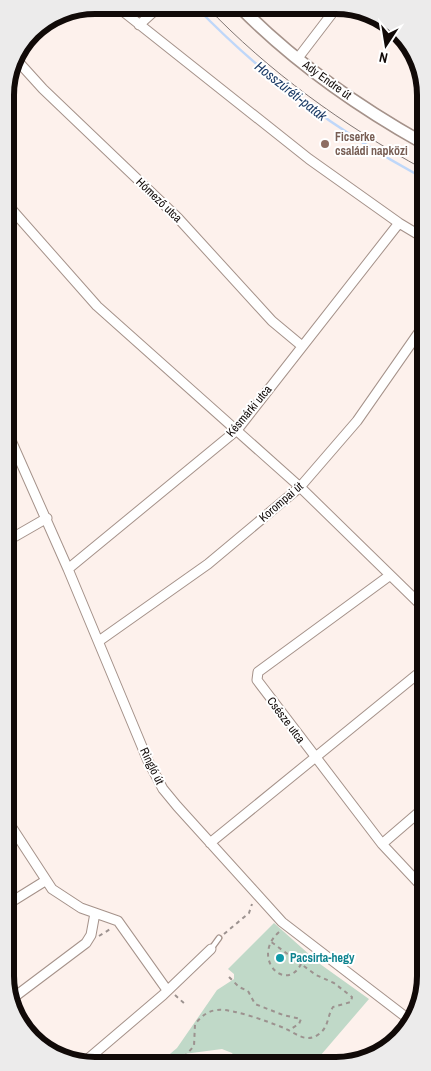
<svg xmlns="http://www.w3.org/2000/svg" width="431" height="1071" font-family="'Archivo Narrow',sans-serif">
<rect width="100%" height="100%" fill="#fdf1ec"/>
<!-- green -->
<path fill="#c0d9c8" d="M274,923L320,964L369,999L314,1063L239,1064L232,1053L222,1049L184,1054L173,1064H158L177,1048L217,990L234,979V974L228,969Z"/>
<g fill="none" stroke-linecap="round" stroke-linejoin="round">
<!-- stream -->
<path stroke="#bfd7f9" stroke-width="2.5" d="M195,6C265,78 335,130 423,178"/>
<defs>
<path id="lane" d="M211,949L219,938"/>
<path id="street" d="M115,5L309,159L399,223L424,238
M139,25L161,5
M14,57L43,89L178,218L272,321L302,346
M298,58L337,7
M6,203L97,306L300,487L425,609
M6,429L68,569L148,761L163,789L177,806L282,922L411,1021
M7,541L47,518
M68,569L237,430L399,223
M389,576L258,672L257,680L382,844L426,891
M99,641L208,564L300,487L357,421L424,325
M7,820L52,889L81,908L118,921L167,990
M210,843L425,668
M382,844L425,807
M8,904L45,881
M9,1001L86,943L91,935L95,913
M82,1064L163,995L211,949"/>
<path id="secondary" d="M239,6C292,60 357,106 423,143"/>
</defs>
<!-- lane casing -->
<use href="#lane" stroke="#a5928a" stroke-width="7"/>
<!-- street casing -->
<use href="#street" stroke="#a5928a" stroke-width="11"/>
<!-- secondary casing -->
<use href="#secondary" stroke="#a5928a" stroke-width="14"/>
<!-- path -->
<path stroke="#9c928f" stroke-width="2" stroke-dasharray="4 4" stroke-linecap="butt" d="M279,932C250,958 286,994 301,964
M224,934L249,913L252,904
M99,936L112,928
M229,977L239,987L248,991L255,1004L283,1015L301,1019L299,1024L289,1030
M175,995L186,1005
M184,1057L194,1046L195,1024C201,1017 207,1011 217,1010C232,1008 269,1022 284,1028C296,1033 306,1044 319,1034C329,1027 327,1016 333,1007L351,1002L352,997L334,983L316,975L270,941
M178,1064L184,1057L192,1064"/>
<!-- lane -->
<use href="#lane" stroke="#fff" stroke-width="4.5"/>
<!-- street -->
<use href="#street" stroke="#fff" stroke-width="9"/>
<!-- secondary -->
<use href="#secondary" stroke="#fff" stroke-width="11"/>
<!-- tram -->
<path stroke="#817774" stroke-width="1" d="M206,6C269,72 343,125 423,169"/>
</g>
<!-- markers -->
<circle fill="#8d6e63" stroke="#fff" stroke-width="2" cx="325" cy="144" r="5"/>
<circle fill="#0f9aa8" stroke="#fff" stroke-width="2" cx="280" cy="958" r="5"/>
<g text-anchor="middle" stroke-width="4" stroke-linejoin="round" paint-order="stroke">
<!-- street labels -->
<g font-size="12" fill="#110a08" stroke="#fff">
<text transform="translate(327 80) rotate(36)" y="4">Ady Endre út</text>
<text transform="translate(159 200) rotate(44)" y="4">Hómező utca</text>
<text transform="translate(249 411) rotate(-50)" y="4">Késmárki utca</text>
<text transform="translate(281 502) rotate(-41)" y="4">Korompai út</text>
<text transform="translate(286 720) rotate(53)" y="4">Csésze utca</text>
<text transform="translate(152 766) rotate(64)" y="4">Ringló út</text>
</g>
<!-- education labels -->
<g font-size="12" font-weight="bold" fill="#785e54" stroke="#fff" text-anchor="start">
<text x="335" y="141">Ficserke<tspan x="335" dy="14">családi napközi</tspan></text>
</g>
<!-- culture labels -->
<g font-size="12" font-weight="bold" fill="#0d838f" stroke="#fff" text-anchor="start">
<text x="290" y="962">Pacsirta-hegy</text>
</g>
<!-- water labels -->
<g font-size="14" font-style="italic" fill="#1d3c67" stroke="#fff">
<text transform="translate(291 91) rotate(38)" y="5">Hosszúréti-patak</text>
</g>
</g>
<!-- crop -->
<path d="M0 0H431V1071H0ZM95 14H336A81 81 0 0 1 417 95V976A81 81 0 0 1 336 1057H95A81 81 0 0 1 14 976V95A81 81 0 0 1 95 14Z" fill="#ecebeb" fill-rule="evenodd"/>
<path fill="none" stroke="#110a08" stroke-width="6" d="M95 14H336A81 81 0 0 1 417 95V976A81 81 0 0 1 336 1057H95A81 81 0 0 1 14 976V95A81 81 0 0 1 95 14Z"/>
<!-- north arrow -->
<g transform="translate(386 45) rotate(192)" stroke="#ffffff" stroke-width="4" paint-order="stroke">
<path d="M0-4L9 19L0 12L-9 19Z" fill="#110a08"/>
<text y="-8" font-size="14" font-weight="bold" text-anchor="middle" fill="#110a08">N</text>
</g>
</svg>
